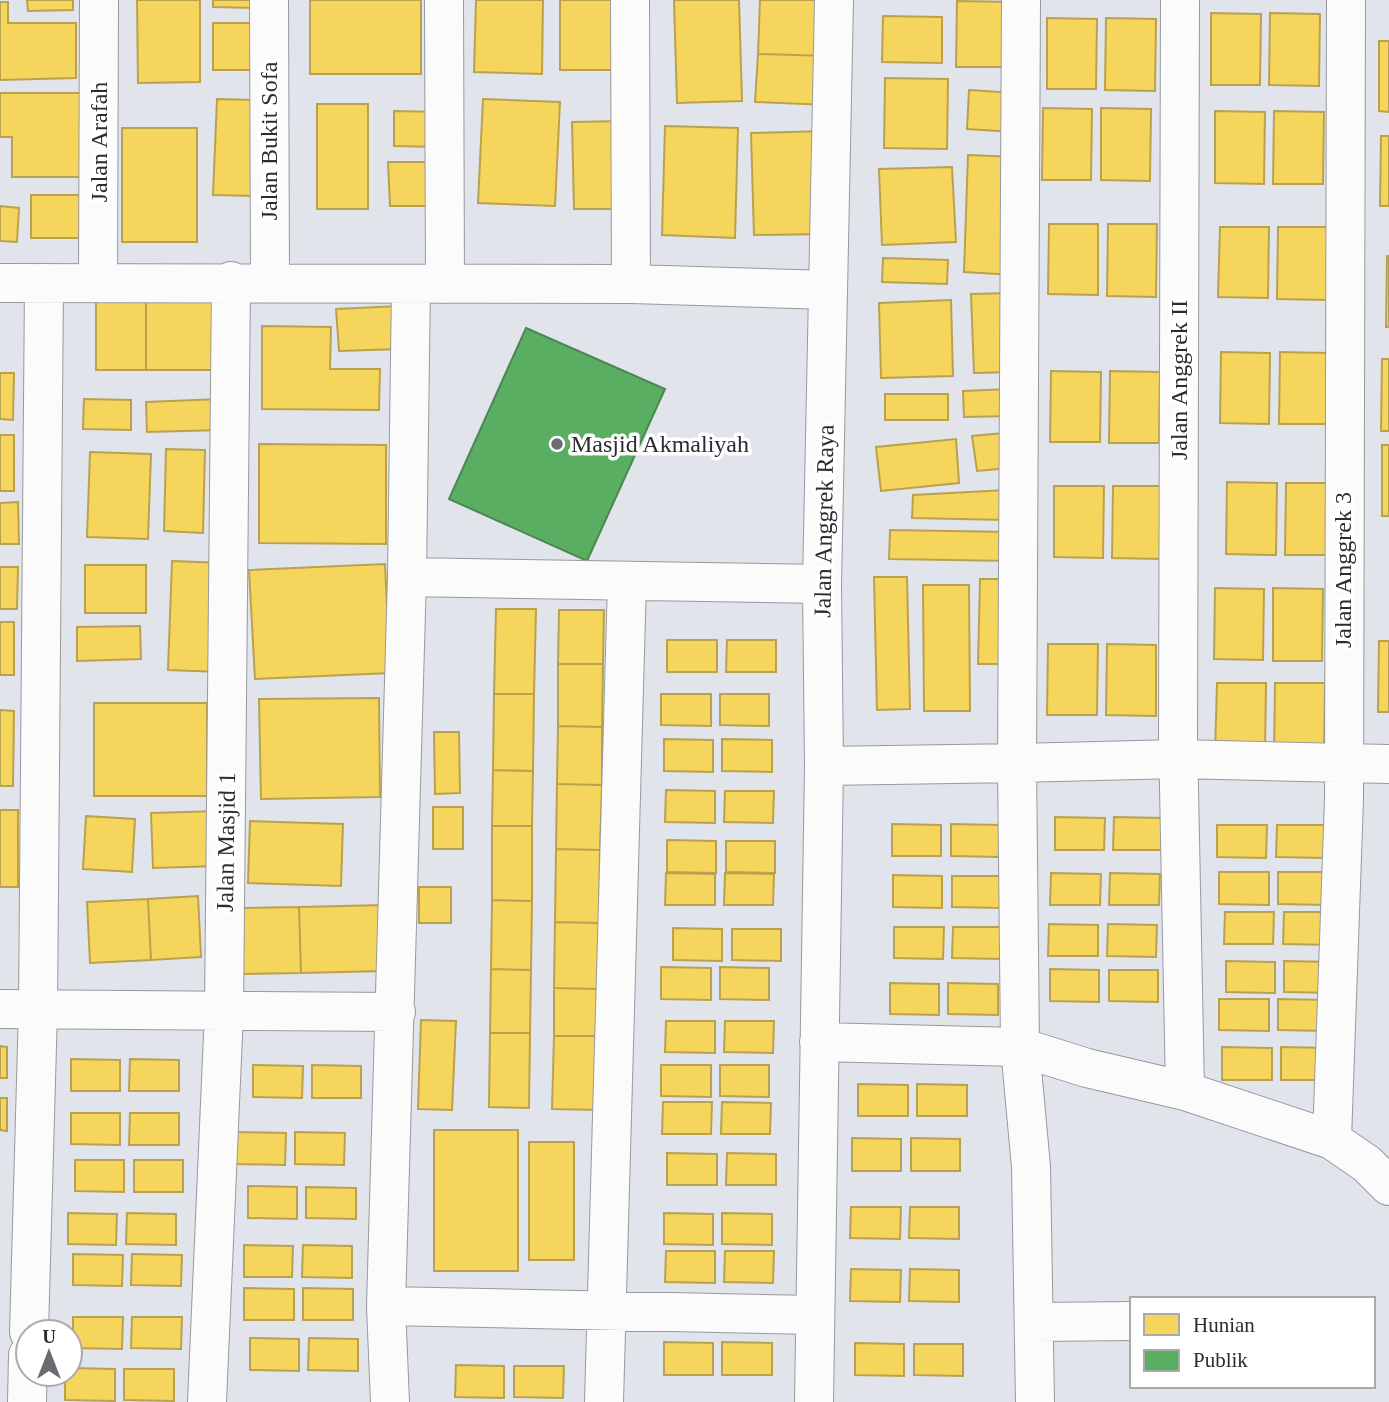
<svg xmlns="http://www.w3.org/2000/svg" width="1389" height="1402" font-family="'Times New Roman',serif">
<rect width="100%" height="100%" fill="#e2e4ec"/>
<!-- homes -->
<path fill="#f6d55c" stroke="#b9a24f" stroke-width="2" d="M27,0H73V10L28,11Z
M137,0H200V82L138,83Z
M213,0H263L262,8L213,7Z
M310,0H421V74H310Z
M476,0H543L542,74L474,72Z
M560,0H625L624,70H560Z
M674,0H739L742,101L677,103Z
M760,0H831L829,56L758,54Z
M957,1L1014,2V67H956Z
M0,2H8V23H76V78L0,80Z
M1211,13L1261,14L1260,85H1211Z
M1270,13L1320,14L1319,86L1269,85Z
M883,16L942,17V63L882,62Z
M1047,18L1097,19L1096,89H1047Z
M1106,18L1156,19L1155,91L1105,90Z
M213,23H261V70H213Z
M1379,41H1389V112L1379,111Z
M758,54L829,56L828,105L755,102Z
M885,78L948,79L947,149L884,148Z
M969,90L1014,93L1013,132L967,129Z
M0,93H89V177H12V137H0Z
M217,99L259,100L255,196L213,195Z
M483,99L560,102L555,206L478,203Z
M317,104H368V209H317Z
M1043,108L1092,109L1091,180H1042Z
M1101,108L1151,109L1150,181L1101,180Z
M394,111L440,112L439,147L394,146Z
M1215,111L1265,112L1264,184L1215,183Z
M1274,111L1324,112L1323,184H1273Z
M624,121L626,209H574L572,122Z
M665,126L738,128L735,238L662,235Z
M122,128H197V242H122Z
M825,131L828,234L754,235L751,133Z
M1381,136H1389V206H1380Z
M968,155L1018,157L1014,275L964,272Z
M388,162H430L431,206H390Z
M952,167L956,242L882,245L879,169Z
M31,195H95V238H31Z
M0,206L19,208L17,242L0,241Z
M1049,224H1098V295L1048,294Z
M1108,224H1157L1156,297L1107,296Z
M1220,227H1269L1268,298L1218,297Z
M1278,227H1328L1327,300L1277,299Z
M1387,256H1389V327H1386Z
M883,258L948,260L947,284L882,282Z
M1013,293L1016,372L974,373L971,294Z
M951,300L953,376L881,378L879,303Z
M224,301V370H146V302Z
M96,302H146V370H96Z
M399,306L401,349L339,351L336,309Z
M262,326L331,327L330,369H380L379,410L262,409Z
M1221,352L1270,353L1269,424L1220,423Z
M1280,352L1329,353L1328,424H1279Z
M1382,359H1389V431H1381Z
M1051,371L1101,372L1100,442H1050Z
M1110,371L1160,372L1159,443H1109Z
M0,373H14L13,420L0,419Z
M1011,389L1012,416L964,417L963,391Z
M885,394H948V420H885Z
M84,399L131,400V430L83,429Z
M220,399L222,430L147,432L146,402Z
M1004,433L1009,468L977,471L972,436Z
M0,435H14V491H0Z
M956,439L959,483L881,491L876,447Z
M259,444L386,445V544L259,543Z
M1382,445H1389V516H1382Z
M166,449L205,450L203,533L164,531Z
M90,452L151,454L148,539L87,537Z
M1227,482L1277,483L1276,555L1226,554Z
M1286,483H1335V555H1285Z
M1054,486H1104L1103,558L1054,557Z
M1113,486H1163L1162,559L1112,558Z
M1006,490L1005,520L912,518L913,495Z
M18,502L19,544H0V503Z
M890,530L1010,532V561L889,559Z
M172,561L225,563L221,672L168,670Z
M385,564L390,673L255,679L249,570Z
M85,565H146V613H85Z
M0,567H18L17,609H0Z
M874,577H907L910,709L877,710Z
M980,579H1007L1005,664H978Z
M923,585H969L970,711H924Z
M1215,588L1264,589L1263,660L1214,659Z
M1273,588L1323,589L1322,661H1273Z
M496,609H536L534,694H494Z
M559,610H604L603,664H558Z
M0,622H14V675H0Z
M140,626L141,659L77,661V627Z
M667,640H717V672H667Z
M727,640H776V672H726Z
M1379,641H1389V712H1378Z
M1048,644H1098L1097,715H1047Z
M1107,644L1156,645V716L1106,715Z
M558,664H603L602,727L558,726Z
M1217,683H1266L1265,754L1215,753Z
M1275,683H1325L1324,756L1274,755Z
M494,694H534L533,771L493,770Z
M661,694H711V726L661,725Z
M720,694H769V726L720,725Z
M379,698L380,797L261,799L259,699Z
M94,703H207V796H94Z
M0,710L14,711L13,786H0Z
M558,726L602,727V785L557,784Z
M434,732H459L460,793L435,794Z
M664,739L713,740V772L664,771Z
M722,739L772,740V772L722,771Z
M493,770L533,771L532,826H492Z
M557,784L602,785L600,850L556,849Z
M666,790L715,791V823L665,822Z
M725,791H774L773,823L724,822Z
M433,807H463V849H433Z
M0,810H18V887H0Z
M219,811V866L153,868L151,813Z
M86,816L135,819L132,872L83,869Z
M1055,817L1105,818L1104,850H1055Z
M1114,817L1164,818V850H1113Z
M250,821L343,824L341,886L248,883Z
M892,824L941,825V856H892Z
M951,824L1000,825V857L951,856Z
M1217,825H1267L1266,858L1217,857Z
M1277,825H1325V858L1276,857Z
M492,826H532V901L492,900Z
M667,840L716,841V873L667,872Z
M726,841H775V873L726,872Z
M556,849L600,850L599,923L555,922Z
M1219,872H1269V905L1219,904Z
M1278,872H1328V905L1278,904Z
M666,873L715,874V905H665Z
M725,873L774,874L773,905H724Z
M1051,873L1101,874L1100,905H1050Z
M1110,873L1160,874L1159,905H1109Z
M893,875L942,876V908L893,907Z
M952,876H1002L1001,908L952,907Z
M419,887H451V923H419Z
M198,896L201,957L151,960L148,899Z
M148,899L151,960L90,963L87,902Z
M492,900L532,901L531,970L491,969Z
M383,905V971L301,973L299,907Z
M299,907L301,973L243,974L242,908Z
M1225,912H1274L1273,944H1224Z
M1284,912H1333L1332,945L1283,944Z
M555,922L599,923L598,989L554,988Z
M1049,924L1098,925V956H1048Z
M1108,924L1157,925L1156,957L1107,956Z
M894,927H944L943,959L894,958Z
M953,927H1003L1002,959L952,958Z
M673,928L722,929V961L673,960Z
M732,929H781V961L732,960Z
M1226,961L1275,962V993L1226,992Z
M1284,961L1334,962V993L1284,992Z
M661,967L711,968V1000L661,999Z
M720,967L769,968V1000L720,999Z
M491,969L531,970L530,1033H490Z
M1050,969L1099,970V1002L1050,1001Z
M1109,970H1158V1002L1109,1001Z
M890,983L939,984V1015L890,1014Z
M948,983L998,984V1015L948,1014Z
M554,988L598,989V1036H554Z
M1219,999H1269V1031L1219,1030Z
M1278,999L1328,1000V1031L1278,1030Z
M421,1020L456,1021L452,1110L418,1109Z
M666,1021H715V1053L665,1052Z
M725,1021H774L773,1053L724,1052Z
M490,1033H530L529,1108L489,1107Z
M554,1036H598L597,1110L552,1109Z
M0,1046L7,1047V1078H0Z
M1222,1047L1272,1048V1080H1222Z
M1281,1047L1331,1048V1080H1281Z
M71,1059L120,1060V1091H71Z
M130,1059L179,1060V1091H129Z
M253,1065L303,1066L302,1098L253,1097Z
M312,1065L361,1066V1098H312Z
M661,1065H711V1097L661,1096Z
M720,1065H769V1097L720,1096Z
M858,1084L908,1085V1116H858Z
M917,1084L967,1085V1116H917Z
M0,1098H7V1131L0,1130Z
M663,1102H712L711,1134H662Z
M722,1102L771,1103L770,1134H721Z
M71,1113H120V1145L71,1144Z
M130,1113H179V1145H129Z
M434,1130H518V1271H434Z
M237,1132L286,1133L285,1165L236,1164Z
M295,1132L345,1133L344,1165L295,1164Z
M852,1138L901,1139V1171H852Z
M911,1138L960,1139V1171H911Z
M529,1142H574V1260H529Z
M667,1153L717,1154V1185H667Z
M727,1153L776,1154V1185H726Z
M75,1160H124V1192L75,1191Z
M134,1160H183V1192H134Z
M248,1186L297,1187V1219L248,1218Z
M306,1187L356,1188V1219L306,1218Z
M851,1207H901L900,1239L850,1238Z
M910,1207H959V1239L909,1238Z
M68,1213L117,1214L116,1245L68,1244Z
M127,1213L176,1214V1245L126,1244Z
M664,1213L713,1214V1245L664,1244Z
M722,1213L772,1214V1245L722,1244Z
M244,1245L293,1246L292,1277H244Z
M303,1245L352,1246V1278L302,1277Z
M666,1251H715V1283L665,1282Z
M725,1251H774L773,1283L724,1282Z
M73,1254L123,1255L122,1286L73,1285Z
M132,1254L182,1255L181,1286L131,1285Z
M851,1269L901,1270L900,1302L850,1301Z
M910,1269L959,1270V1302L909,1301Z
M244,1288L294,1289V1320H244Z
M303,1288L353,1289V1320H303Z
M73,1317H123L122,1349L73,1348Z
M132,1317H182L181,1349L131,1348Z
M250,1338L299,1339V1371L250,1370Z
M309,1338L358,1339V1371L308,1370Z
M664,1342L713,1343V1375H664Z
M722,1342L772,1343V1375H722Z
M855,1343L904,1344V1376L855,1375Z
M914,1344H963V1376L914,1375Z
M456,1365L504,1366V1398L455,1397Z
M514,1366H564L563,1398L514,1397Z
M70,1368L115,1369V1401L65,1400V1374H70Z
M124,1369H174V1401L124,1400Z"/>
<!-- public -->
<path fill="#5aae61" stroke="#4c8753" stroke-width="2" d="M526,328L665,389L587,561L449,499Z"/>
<g fill="none" stroke-linecap="round" stroke-linejoin="round">
<defs>
<path id="street" d="M269,0L270,282
M444,0L445,284
M630,0L631,284
M1180,0L1178,737L1185,1091
M0,283L631,284L828,290
M98,283L99,0
M407,577L822,584
M824,766L1017,763L1021,0
M0,1009L396,1012
M819,1042L1020,1047L1087,1068L1185,1091L1332,1140L1367,1164L1389,1186
M1332,1140L1344,799L1346,0
M386,1306L815,1315
M1036,1322L1132,1321
M29,1332L38,1009L44,283
M27,1402L28,1355
M207,1402L224,1012L231,281
M390,1402L386,1306L407,577L411,285
M604,1402L627,581
M814,1402L824,766L822,584L834,0
M1035,1402L1031,1167L1020,1047L1017,763L1178,759L1389,764"/>
</defs>
<!-- street casing -->
<use href="#street" stroke="#98999f" stroke-width="40"/>
<!-- street -->
<use href="#street" stroke="#fbfbfc" stroke-width="38"/>
</g>
<!-- markers -->
<circle fill="#6b6c72" stroke="#fff" stroke-width="2.5" cx="557" cy="444" r="7"/>
<g text-anchor="middle" stroke-width="7" stroke-linejoin="round" paint-order="stroke">
<!-- street labels -->
<g font-size="24" fill="#2b2b31" stroke="#fff">
<text transform="translate(269 141) rotate(-90)" y="8">Jalan Bukit Sofa</text>
<text transform="translate(99 142) rotate(-90)" y="8">Jalan Arafah</text>
<text transform="translate(1179 380) rotate(-90)" y="8">Jalan Anggrek II</text>
<text transform="translate(824 521) rotate(-89)" y="8">Jalan Anggrek Raya</text>
<text transform="translate(1343 570) rotate(-90)" y="8">Jalan Anggrek 3</text>
<text transform="translate(226 842) rotate(-89)" y="8">Jalan Masjid 1</text>
</g>
<!-- poi labels -->
<g font-size="24" fill="#2b2b31" stroke="#fff" text-anchor="start">
<text x="571" y="452">Masjid Akmaliyah</text>
</g>
</g>
<!-- legend -->
<rect x="1130" y="1297" width="245" height="91" fill="#ffffff" stroke="#aaaaad" stroke-width="2"/>
<rect x="1144" y="1314" width="35" height="21" fill="#f6d55c" stroke="#aaaaad" stroke-width="2"/>
<text x="1193" y="1332" font-size="21" fill="#2b2b31">Hunian</text>
<rect x="1144" y="1350" width="35" height="21" fill="#5aae61" stroke="#aaaaad" stroke-width="2"/>
<text x="1193" y="1367" font-size="21" fill="#2b2b31">Publik</text>
<!-- north arrow -->
<g transform="translate(49 1353)"><circle r="33" fill="#ffffff" stroke="#aaaaad" stroke-width="2"/>
<path d="M0-5L12 26L0 18L-12 26Z" fill="#6b6c72"/>
<text y="-10" font-size="19" font-weight="bold" text-anchor="middle" fill="#2b2b31">U</text>
</g>
</svg>
